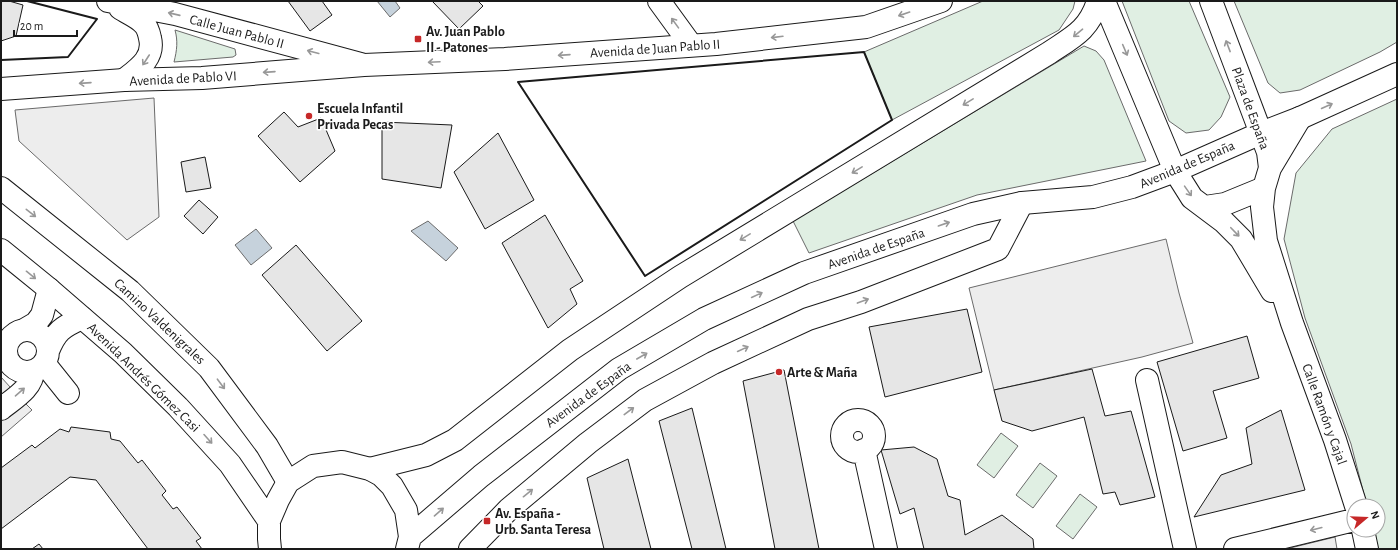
<svg xmlns="http://www.w3.org/2000/svg" width="1398" height="550" font-family="'Alegreya Sans',sans-serif">
<rect width="100%" height="100%" fill="#fff"/>
<!-- green -->
<path fill="#e0efe3" stroke="#6a6a6a" d="M983,1H1075L1073,9L1059,30L892,120L864,52Z
M1122,1H1189L1230,97L1221,117L1209,130L1186,133L1169,121Z
M1234,1H1397V42L1380,52L1300,90L1280,93L1268,83Z
M175,30L235,49L236,55L233,57L174,62C177,50 178,41 175,30Z
M1084,46L1096,51L1104,60L1146,161L977,195L809,253L793,221Z
M1397,99V549H1378L1373,530H1378V506H1367L1351,444L1305,318L1284,239L1296,173L1332,129Z
M1001,433L1018,446L994,478L977,465Z
M1040,463L1057,476L1033,508L1016,495Z
M1080,494L1097,507L1073,539L1056,526Z"/>
<!-- parking -->
<path fill="#ededed" stroke="#6a6a6a" d="M154,98L159,217L127,240L19,141L15,110Z
M1166,239L1179,293L1193,343L1142,357L994,390L969,288Z
M1,377L20,398L32,410L1,437Z
M1335,537L1337,549H1286Z"/>
<!-- water -->
<path fill="#c6d2dc" stroke="#6a6a6a" d="M377,1H395L400,8L390,17Z
M428,221L458,248L446,261L411,231Z
M256,229L272,248L251,265L235,245Z"/>
<!-- building -->
<path fill="#e6e6e6" stroke="#1a1a1a" d="M1,1H9L23,5L16,36L1,41Z
M288,1H322L332,15L310,31Z
M432,1H478L483,6L459,29Z
M284,112L298,127L321,118L335,151L300,182L258,136Z
M382,122L452,125L441,188L382,179Z
M498,133L534,200L485,229L454,172Z
M205,157L211,188L186,192L181,162Z
M199,200L218,217L203,234L184,216Z
M545,215L583,281L570,289L577,304L548,328L502,243Z
M296,245L362,321L327,351L262,275Z
M967,309L982,372L885,397L869,327Z
M1247,336L1259,378L1213,391L1227,438L1183,451L1157,362Z
M1092,369L1105,416L1131,411L1155,497L1120,505L1115,492L1103,494L1084,417L1032,431L1002,421L994,390Z
M784,370L819,549H775L743,381Z
M692,408L726,549H692L659,421Z
M1281,410L1305,490L1194,517L1221,475L1252,464L1246,428Z
M71,427L110,432L111,439L120,441L138,463L142,460L166,491L162,495L173,509L177,507L201,538L196,541L202,549H148L96,480L70,477L1,529V468L32,445L35,448L60,429L69,432Z
M914,447L937,459L948,496L960,500L965,535L1002,515L1033,539L1034,549H924L914,508L900,514L881,450Z
M628,459L651,549H604L587,478Z
M39,544L43,549H32Z"/>
<g fill="none" stroke-linecap="round" stroke-linejoin="round">
<defs>
<path id="minor" d="M108,1L175,14L361,64
M659,1L691,45
M1104,1L1175,171L1192,198L1224,222L1241,239L1272,291
M1211,1L1268,152L1270,168L1264,188L1262,207L1266,241L1292,323L1335,440L1356,506
M120,8C127,13 138,17 144,24C147,27 149,33 150,38C155,58 138,69 124,80
M1270,168L1300,118
M1,188L130,291L209,368L267,446L288,482
M1205,207L1225,204L1264,188
M24,330L36,323L42,315L49,289
M6 351a21 21 0 1 1 42 0a21 21 0 1 1-42 0Z
M48,351C56,331 62,327 82,318
M44,363L68,393
M1147,380L1185,549
M1,409C13,399 33,388 33,371
M842 436a16 16 0 1 1 32 0a16 16 0 1 1-32 0Z
M864,450L886,549
M370,469L426,455L455,440L570,350L680,277L1049,53C1073,37 1089,30 1098,1
M1363,530L1367,549
M470,549L509,509L588,443L645,400L713,363L808,319L861,302L998,249L1022,203
M1235,549L1354,520"/>
<path id="major" d="M1,89L124,80L202,78L364,65L505,59L716,44L866,27L941,1
M1,250L49,289L123,353L178,407L230,464L269,521
M410,537L481,476L619,369L704,319L804,273L973,214L1022,203L1093,197L1132,187L1175,171L1261,133L1300,118L1397,74
M270,549L269,539V521L278,500L288,482L313,466L342,462L370,469L381,475L392,486L406,510L410,537L407,549"/>
</defs>
<!-- minor casing -->
<use href="#minor" stroke="#1a1a1a" stroke-width="24"/>
<!-- major casing -->
<use href="#major" stroke="#1a1a1a" stroke-width="24"/>
<!-- minor -->
<use href="#minor" stroke="#fff" stroke-width="22"/>
<!-- major -->
<use href="#major" stroke="#fff" stroke-width="22"/>
<!-- wall -->
<path stroke="#1a1a1a" stroke-width="2" d="M864,52L892,120L645,276L518,82Z
M1,60L68,57L97,19L27,1"/>
</g>
<!-- one-way arrows -->
<defs><path id="oneway-shaft" d="M-6 0H5M1.5-3L5.5 0L1.5 3" fill="none" stroke-width="1.6" stroke-linecap="round" stroke-linejoin="round"/></defs>
<g stroke="#989898">
<use href="#oneway-shaft" transform="translate(174 14) rotate(-167)"/>
<use href="#oneway-shaft" transform="translate(904 14) rotate(161)"/>
<use href="#oneway-shaft" transform="translate(675 23) rotate(-126)"/>
<use href="#oneway-shaft" transform="translate(1078 33) rotate(140)"/>
<use href="#oneway-shaft" transform="translate(777 37) rotate(173)"/>
<use href="#oneway-shaft" transform="translate(1228 46) rotate(-111)"/>
<use href="#oneway-shaft" transform="translate(1125 50) rotate(67)"/>
<use href="#oneway-shaft" transform="translate(313 52) rotate(-165)"/>
<use href="#oneway-shaft" transform="translate(564 55) rotate(176)"/>
<use href="#oneway-shaft" transform="translate(146 60) rotate(123)"/>
<use href="#oneway-shaft" transform="translate(434 62) rotate(177)"/>
<use href="#oneway-shaft" transform="translate(269 72) rotate(176)"/>
<use href="#oneway-shaft" transform="translate(85 83) rotate(176)"/>
<use href="#oneway-shaft" transform="translate(968 102) rotate(149)"/>
<use href="#oneway-shaft" transform="translate(1327 106) rotate(-24)"/>
<use href="#oneway-shaft" transform="translate(857 170) rotate(149)"/>
<use href="#oneway-shaft" transform="translate(1188 191) rotate(55)"/>
<use href="#oneway-shaft" transform="translate(31 213) rotate(38)"/>
<use href="#oneway-shaft" transform="translate(944 224) rotate(-19)"/>
<use href="#oneway-shaft" transform="translate(1235 232) rotate(46)"/>
<use href="#oneway-shaft" transform="translate(745 237) rotate(149)"/>
<use href="#oneway-shaft" transform="translate(31 275) rotate(39)"/>
<use href="#oneway-shaft" transform="translate(757 295) rotate(-25)"/>
<use href="#oneway-shaft" transform="translate(863 301) rotate(-20)"/>
<use href="#oneway-shaft" transform="translate(743 349) rotate(-25)"/>
<use href="#oneway-shaft" transform="translate(642 356) rotate(-30)"/>
<use href="#oneway-shaft" transform="translate(221 384) rotate(53)"/>
<use href="#oneway-shaft" transform="translate(20 392) rotate(-41)"/>
<use href="#oneway-shaft" transform="translate(629 411) rotate(-37)"/>
<use href="#oneway-shaft" transform="translate(208 439) rotate(48)"/>
<use href="#oneway-shaft" transform="translate(528 493) rotate(-39)"/>
<use href="#oneway-shaft" transform="translate(439 512) rotate(-41)"/>
<use href="#oneway-shaft" transform="translate(1316 529) rotate(166)"/>
</g>
<!-- markers -->
<g fill="#c62828" stroke="#fff" stroke-width="1.5">
<rect x="414" y="35" width="8" height="8" rx="2"/>
<circle cx="309" cy="116" r="4"/>
<circle cx="779" cy="372" r="4"/>
<rect x="483" y="517" width="8" height="8" rx="2"/>
</g>
<g text-anchor="middle" stroke-width="3" stroke-linejoin="round" paint-order="stroke">
<!-- street labels -->
<g font-size="14" fill="#1a1a1a" stroke="#fff">
<text transform="translate(237 31) rotate(15)" y="5">Calle Juan Pablo II</text>
<text transform="translate(655 48) rotate(-4)" y="5">Avenida de Juan Pablo II</text>
<text transform="translate(183 78) rotate(-3)" y="5">Avenida de Pablo VI</text>
<text transform="translate(1251 108) rotate(70)" y="5">Plaza de España</text>
<text transform="translate(1187 164) rotate(-23)" y="5">Avenida de España</text>
<text transform="translate(876 248) rotate(-19)" y="5">Avenida de España</text>
<text transform="translate(160 321) rotate(43)" y="5">Camino Valdenigrales</text>
<text transform="translate(144 377) rotate(44)" y="5">Avenida Andrés Gómez Casi</text>
<text transform="translate(588 394) rotate(-36)" y="5">Avenida de España</text>
<text transform="translate(1325 414) rotate(70)" y="5">Calle Ramón y Cajal</text>
</g>
<!-- poi labels -->
<g font-size="14" font-weight="bold" fill="#1a1a1a" stroke="#fff" text-anchor="start">
<text x="426" y="36">Av. Juan Pablo<tspan x="426" dy="16">II - Patones</tspan></text>
<text x="317" y="113">Escuela Infantil<tspan x="317" dy="16">Privada Pecas</tspan></text>
<text x="787" y="377">Arte &amp; Maña</text>
<text x="495" y="518">Av. España -<tspan x="495" dy="16">Urb. Santa Teresa</tspan></text>
</g>
</g>
<!-- border -->
<rect width="1398" height="550" fill="none" stroke="#1a1a1a" stroke-width="4"/>
<!-- north arrow -->
<g transform="translate(1366 518) rotate(71)"><circle r="19" fill="#ffffff" stroke="#a3a3a3"/>
<path d="M0-3L7 15L0 10L-7 15Z" fill="#c62828"/>
<text y="-6" font-size="11" font-weight="bold" text-anchor="middle" fill="#1a1a1a">N</text>
</g>
<!-- scale -->
<path d="M14 30v6h63v-6" fill="none" stroke="#1a1a1a" stroke-width="2"/>
<text x="20" y="30" font-size="12" fill="#1a1a1a" stroke="#ffffff" stroke-width="3" paint-order="stroke">20 m</text>
</svg>
